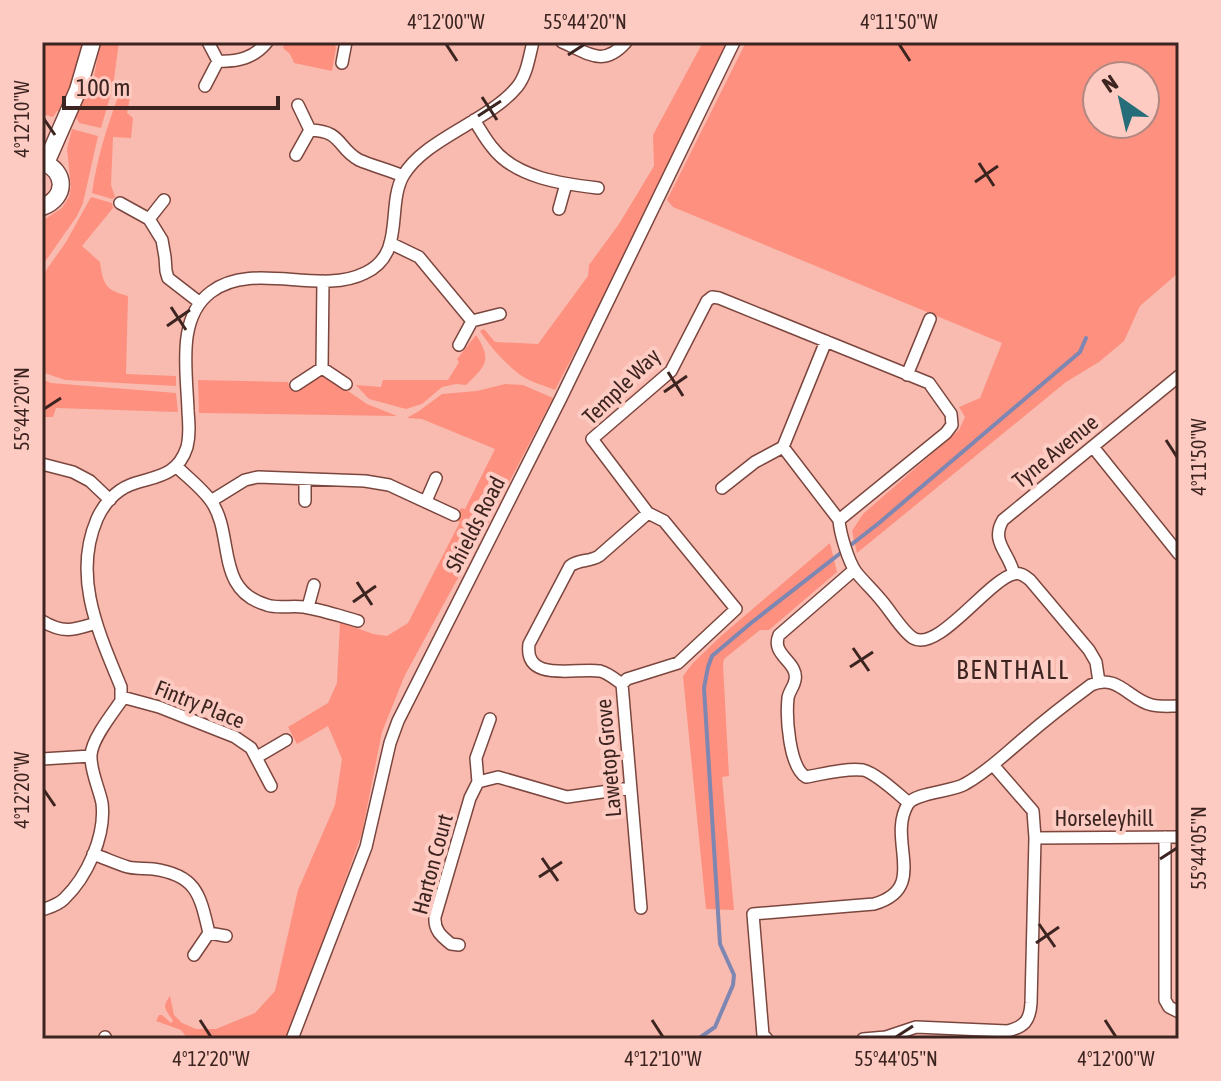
<svg xmlns="http://www.w3.org/2000/svg" width="1221" height="1081" font-family="'Asap Condensed',sans-serif">
<rect width="100%" height="100%" fill="#f9bbb0"/>
<!-- green -->
<path fill="#fd907f" fill-rule="evenodd" d="M42,42H82C79,66 70,89 60,111H57L53,117L42,114Z
M100,42H119L113,86L101,128L79,123L76,117L94,77Z
M285,42H334L336,48L332,71L294,63L290,54L283,48Z
M703,42H727L601,302L555,390C546,386 534,383 525,378C509,368 490,347 480,331L484,329L495,342L538,344L588,276L589,265L619,224L654,166L653,135Z
M746,42H1179V266L1177,274L1140,306L1124,341L1099,362L1066,382L857,553L852,531L863,514L959,430L965,417L959,407L980,398L1002,343L673,207L667,200ZM1097,76H1145V124H1097Z
M131,92L127,113L133,118L131,138L113,137L111,185L115,197L112,199L92,193C97,158 107,127 119,94Z
M72,129L98,136L83,203L77,216L42,266V221L62,208L69,197L71,187L67,149Z
M91,197L112,203L113,208L82,246L100,262C103,284 105,290 128,296L126,374L176,376V386L65,380L42,372V276L66,242Z
M476,335C493,360 485,367 466,385L456,384L442,387L422,404L406,409L369,399L356,385L381,387L383,380H448L459,362L457,359Z
M323,374L367,404L397,416L199,413L198,380L288,382L290,389H301Z
M42,379L51,383L176,393L178,412L56,408L53,417H42Z
M505,384L523,385L553,398L488,523L405,675L382,732L362,833L312,974L286,1039H188L181,1030L156,1021L159,1015H162L171,1023L173,1021C166,1009 161,1008 170,996L174,1015L182,1023L196,1029H216L255,1013L275,991L298,890L335,805L342,759L328,726L297,744L288,727L328,703L337,683L340,622L373,634L387,636L408,623L460,522L456,520L461,508L465,509L495,449L422,419L407,418L419,411L442,394L477,391Z
M830,543L837,572L769,630H760L724,659L723,665L729,776L722,777L734,910L706,909L683,676L693,663L721,636Z"/>
<g fill="none" stroke-linecap="round" stroke-linejoin="round">
<!-- stream -->
<path stroke="#7e86b2" stroke-width="4" d="M698,1039L715,1027L733,985L734,975L720,944L704,688L708,667L712,656L751,623L879,523L1080,352L1086,338"/>
<defs>
<path id="street" d="M208,42L218,61C238,62 254,58 267,42
M562,42C588,53 603,68 626,42
M342,63L346,42
M205,86L218,61
M298,105L310,130C343,131 337,148 359,160C373,166 389,170 403,176
M474,120C480,129 485,139 492,147C515,178 563,184 598,188
M296,155L310,130
M120,203L149,219L162,240L165,257L166,271L168,278L199,302
M559,209L566,184
M149,219L164,200
M390,243L419,257L472,321
M826,341L783,447L839,520C840,533 848,561 856,572C864,582 873,590 881,600C890,610 902,631 913,638C938,653 988,580 1014,574C1020,572 1025,576 1030,580L1089,650L1096,662L1099,682
M459,345L472,321L500,314
M322,368L323,281
M907,375L930,319
M296,385L322,368L346,384
M1093,447L1179,554
M42,464L73,472L90,481L110,500
M176,466C187,477 202,488 211,501C235,535 214,590 267,605C278,609 292,605 304,607C322,610 340,616 358,621
M722,488L755,462L783,447
M211,501L245,480L258,477L365,481L389,485L454,515
M305,501V480
M426,501L436,478
M854,570L779,635C770,655 799,662 795,680C794,687 789,691 788,698C786,717 789,767 806,777C823,774 845,768 863,770C876,773 898,794 909,803
M1014,574C1009,552 990,542 1003,520L1179,376
M308,607L314,585
M42,621C64,634 73,630 96,623
M622,684C615,679 608,673 600,671C578,667 524,684 529,644L570,566C579,559 590,562 599,556L648,513
M122,697L159,707L235,737L251,748L271,786
M257,757L286,740
M42,759L91,756
M993,765L1033,811L1035,838L1179,837
M478,782L476,758L490,719
M1165,837V1000L1169,1007L1179,1012
M93,854C105,858 117,864 128,867C136,869 145,868 153,869C197,875 200,895 209,933L194,955
M641,908L622,684L627,679L678,663L736,609L664,521L648,513L592,439L671,371L707,301L712,297L719,298L929,383L951,414L952,425L946,433L839,520
M42,910C50,907 58,905 64,899C87,877 106,836 102,803C99,788 90,770 91,755C92,739 112,714 121,701V687C99,633 72,577 97,519C103,505 115,491 130,485C154,476 177,478 187,447C190,435 189,423 188,411C187,372 176,318 211,292C253,260 319,296 365,273C406,254 386,207 403,176C424,139 489,121 517,87C527,75 529,57 533,42
M209,933L226,936
M459,945L451,944C441,936 434,930 435,917L470,798L478,782L498,777L567,797L630,788
M105,1037L106,1039
M292,1039L366,847L390,743L398,721L561,398L734,42
M767,1039L763,1035L753,914L874,904C930,888 886,840 908,804C916,792 952,792 965,784C987,772 1005,754 1023,739C1045,720 1068,702 1091,685C1118,673 1129,700 1152,705C1160,707 1170,706 1179,706
M863,1039L886,1037L916,1027L1007,1031C1024,1027 1030,1021 1031,1003L1035,838"/>
<path id="secondary" d="M42,162C67,171 67,198 42,207
M46,163L78,90L92,42"/>
</defs>
<!-- street casing -->
<use href="#street" stroke="#7b463e" stroke-width="14"/>
<!-- secondary casing -->
<use href="#secondary" stroke="#7b463e" stroke-width="19"/>
<!-- street -->
<use href="#street" stroke="#fff" stroke-width="11"/>
<!-- secondary -->
<use href="#secondary" stroke="#fff" stroke-width="16"/>
</g>
<!-- ticks -->
<path fill="none" stroke="#3c2420" stroke-width="3" d="M446,44L457,61M899,44L910,61M568,55L585,44M482,97L497,120M478,116L501,101M44,119L55,135M979,163L994,186M975,182L998,166M171,307L186,330M167,326L190,310M668,372L683,396M664,392L687,376M44,409L61,398M1166,440L1177,457M357,582L372,605M353,602L376,586M853,648L869,671M850,667L873,652M44,790L55,806M542,858L558,881M1160,859L1177,848M539,877L562,862M1039,924L1055,947M1036,943L1059,927M200,1020L211,1037M652,1020L663,1037M1105,1020L1116,1037M896,1037L913,1026"/>
<g text-anchor="middle" stroke-width="8" stroke-linejoin="round" paint-order="stroke">
<!-- street labels -->
<g font-size="22" fill="#3c2420" stroke="#fecbc2">
<text transform="translate(621 386) rotate(-44)" y="8">Temple Way</text>
<text transform="translate(1055 451) rotate(-39)" y="8">Tyne Avenue</text>
<text transform="translate(475 524) rotate(-63)" y="8">Shields Road</text>
<text transform="translate(200 704) rotate(22)" y="8">Fintry Place</text>
<text transform="translate(608 758) rotate(-95)" y="8">Lawetop Grove</text>
<text x="1104" y="826">Horseleyhill</text>
<text transform="translate(432 864) rotate(-75)" y="8">Harton Court</text>
</g>
<!-- quarter labels -->
<g font-size="26" letter-spacing="2" fill="#3c2420" stroke="#fecbc2">
<text x="1013" y="679">BENTHALL</text>
</g>
</g>
<!-- border -->
<rect width="1221" height="1081" fill="none" stroke="#fecbc2" stroke-width="88"/>
<!-- north arrow -->
<g transform="translate(1121 100) rotate(326)"><circle r="38" fill="#fecbc2" stroke="#b08881" stroke-width="2"/>
<path d="M0-6L14 30L0 20L-14 30Z" fill="#256d79"/>
<text y="-12" font-size="22" font-weight="bold" text-anchor="middle" fill="#3c2420">N</text>
</g>
<!-- scale -->
<path d="M64 96v12h214v-12" fill="none" stroke="#3c2420" stroke-width="4"/>
<text x="76" y="96" font-size="24" fill="#3c2420" stroke="#fecbc2" stroke-width="6" paint-order="stroke">100 m</text>
<rect x="44" y="44" width="1133" height="993" fill="none" stroke="#3c2420" stroke-width="3"/>
<g font-size="20" text-anchor="middle" fill="#3c2420">
<text x="446" y="29">4°12'00"W</text>
<text x="585" y="29">55°44'20"N</text>
<text x="899" y="29">4°11'50"W</text>
<text transform="translate(22 119) rotate(-90)" y="7">4°12'10"W</text>
<text transform="translate(22 409) rotate(-90)" y="7">55°44'20"N</text>
<text transform="translate(1199 457) rotate(-90)" y="7">4°11'50"W</text>
<text transform="translate(22 790) rotate(-90)" y="7">4°12'20"W</text>
<text transform="translate(1199 848) rotate(-90)" y="7">55°44'05"N</text>
<text x="211" y="1066">4°12'20"W</text>
<text x="663" y="1066">4°12'10"W</text>
<text x="896" y="1066">55°44'05"N</text>
<text x="1116" y="1066">4°12'00"W</text>
</g>
</svg>
